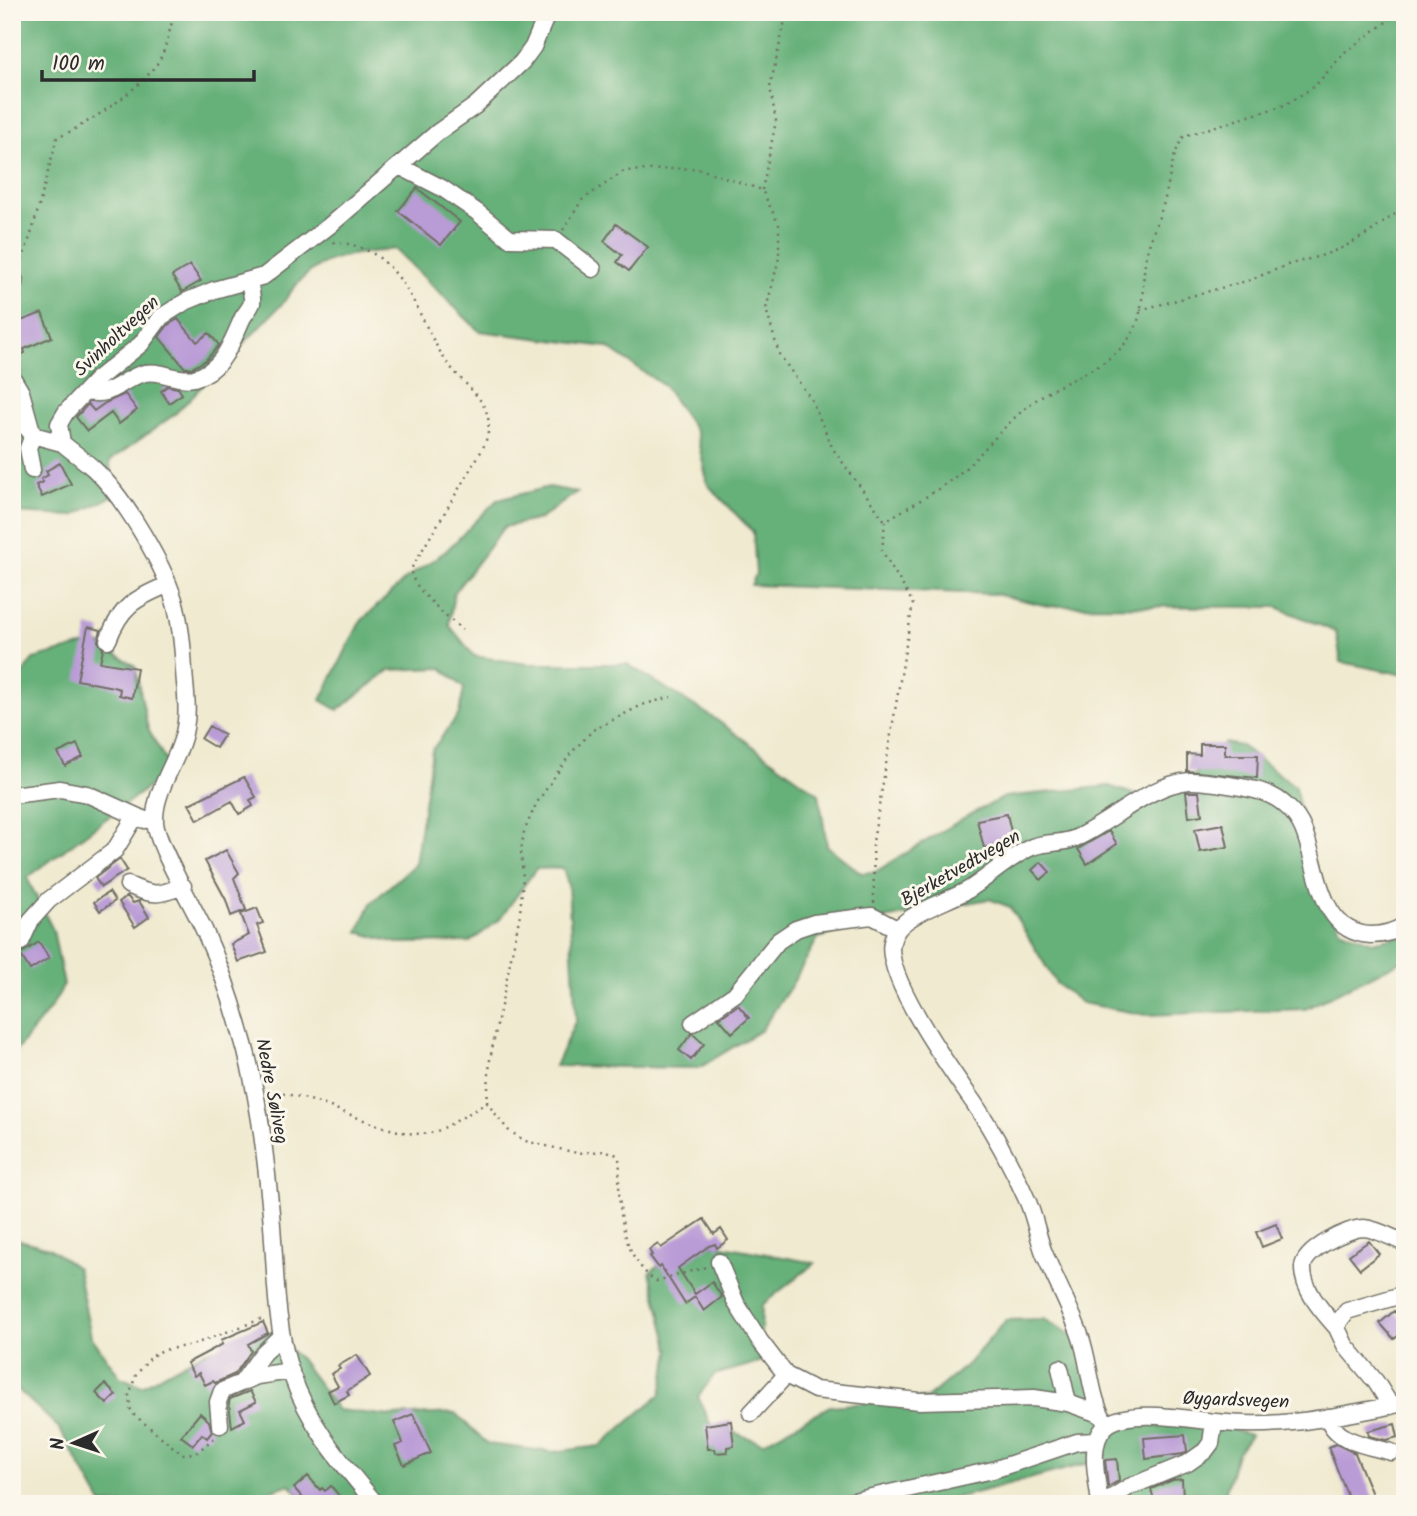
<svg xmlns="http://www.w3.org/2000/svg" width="1417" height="1516" font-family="Kalam,sans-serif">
<rect width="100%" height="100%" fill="#fbf7ec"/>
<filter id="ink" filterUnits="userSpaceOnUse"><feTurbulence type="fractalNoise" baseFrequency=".0143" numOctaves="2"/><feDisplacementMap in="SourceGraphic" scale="14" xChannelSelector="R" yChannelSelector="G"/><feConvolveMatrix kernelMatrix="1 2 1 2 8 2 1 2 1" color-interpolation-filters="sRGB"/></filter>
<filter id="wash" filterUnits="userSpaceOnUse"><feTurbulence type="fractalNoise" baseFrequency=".00686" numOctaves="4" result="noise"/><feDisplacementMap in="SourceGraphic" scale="28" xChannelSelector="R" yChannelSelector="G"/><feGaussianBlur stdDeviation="1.57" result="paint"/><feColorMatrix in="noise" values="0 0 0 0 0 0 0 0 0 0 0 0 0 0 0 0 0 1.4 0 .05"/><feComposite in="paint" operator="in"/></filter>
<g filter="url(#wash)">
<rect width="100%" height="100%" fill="#f0ead0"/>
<!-- forest -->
<path fill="#66b079" stroke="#486e52" stroke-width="2" d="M12,12H1405V675L1341,662L1336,632L1277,607L1048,606L995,594L751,585L756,574L753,532L708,485L696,432L664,386L607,347L479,331L395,249C342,256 314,254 283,303L175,414L110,461L111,497L73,516L12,513Z
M549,487L577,492L540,519L504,527L454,593L449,625L474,656L527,664H627L714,718L819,794L827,846L861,873L875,872L969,815L1005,797L1109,786L1148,799L1179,791L1224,743L1241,746L1295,786L1309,850L1340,929L1372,942L1405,935V959L1305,1009L1146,1015L1082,1003L1056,983L1010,907L989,899L884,919L818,938L791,986L761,1030L699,1068L555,1066L576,1020L568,885L563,868L536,869L499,920L470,942L397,943L358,932L371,903L415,864L432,750L459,714L464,688L442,668L390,670L338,710L321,700L360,622L407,578L446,551L497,500Z
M96,642L135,666L148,729L171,770L27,878L53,930L64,985L50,1009L12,1056V688L33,659Z
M12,1238L49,1248L77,1268L91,1336L120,1377L142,1386L204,1352L271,1332L300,1359L338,1410L391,1416L455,1413L488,1444L552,1452L600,1446L661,1394L670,1351L650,1272L671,1256L713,1244L815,1263L762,1305L760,1362L714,1375L698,1397L710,1424L763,1443L830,1406L927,1398L968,1364L1006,1320L1044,1319L1077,1338L1112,1422L1219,1426L1251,1435L1237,1453L1222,1504H1130L1101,1460L963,1496L920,1504H307L290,1484L232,1504H102L59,1428L12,1384Z"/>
<g id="blocks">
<!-- building -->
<path fill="#b99bd6" d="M417,188L460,222L441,245L398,211Z
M616,224L648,247L629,271L617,262L622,255L604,241Z
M190,265L201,281L182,292L172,276Z
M42,313L52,337L24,349L25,353L12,358V321L13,324Z
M178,319L197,342L209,333L219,345L206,360L192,368H185L159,337L168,325Z
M167,386L178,388L182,394L169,403L161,391Z
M125,394L137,410L119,424L111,413L87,431L76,417L88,404L94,411L105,403Z
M60,463L71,484L42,497L36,485L43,482L41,479L48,475L46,471Z
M88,627L101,630L98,641L103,649L100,662L137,668L132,698L119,695L120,689L113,687L77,680Z
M209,726L224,735L216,748L201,739Z
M77,744L83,757L65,766L58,753Z
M1200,744H1225V755H1258L1257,778L1187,771V754L1200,755Z
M244,777L256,797L250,800L253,806L239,814L232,801L198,820L189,804Z
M1186,792H1199L1202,815L1189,817Z
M1007,814L1014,845L1003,852L999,844L984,848L977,820Z
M1223,824L1228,847L1200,852L1195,829Z
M1109,831L1117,844L1087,864L1078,849Z
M226,850L239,873L234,878L246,910L231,916L226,900L205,861Z
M120,859L127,870L101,887L95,878Z
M1041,862L1050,872L1041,880L1032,870Z
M109,892L115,901L100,911L94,902Z
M127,896L133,903L139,901L149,917L135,927L119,902Z
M257,908L263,923L257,925L267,952L238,962L231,944L249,935L241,914Z
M39,942L49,958L30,970L20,954Z
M738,1005L749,1018L732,1033L719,1018Z
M692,1033L704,1044L691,1060L679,1050Z
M704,1219L714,1234L721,1229L728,1240L717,1248L715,1244L709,1246L678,1268L695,1294L712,1282L722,1297L704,1311L695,1297L685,1304L661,1266L659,1268L650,1256L652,1255L649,1250L658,1244L661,1248Z
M1276,1224L1282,1239L1262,1247L1256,1232Z
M1369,1241L1379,1254L1360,1269L1349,1255Z
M1394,1311L1405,1323V1330L1394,1339L1380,1323Z
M263,1322L268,1333L248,1344L251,1351L235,1374L215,1383L213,1381L205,1385L199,1373L194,1376L187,1363L223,1344L221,1340Z
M357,1355L370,1376L347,1391L349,1395L334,1403L328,1391L338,1386L331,1374L340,1369L338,1366Z
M105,1384L116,1395L107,1404L96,1393Z
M250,1391L256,1402L240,1410L245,1420L232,1427L229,1403L230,1399Z
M200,1413L209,1421L212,1432L207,1438L202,1434L193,1445L181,1436Z
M413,1414L431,1453L404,1465L395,1446L403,1443L394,1422Z
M731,1421L734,1446L727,1447V1452L716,1453L715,1449H708L705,1425Z
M1395,1424L1398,1437L1386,1440L1369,1436L1368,1431Z
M1185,1435L1187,1451L1183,1454L1146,1459L1144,1438Z
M1336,1444L1355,1453L1376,1504H1351L1328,1447Z
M1117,1459L1119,1481L1108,1487L1105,1460Z
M308,1476L320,1490L322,1488L325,1491L331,1486L346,1504H308L294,1488Z
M1182,1479L1183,1498L1173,1499V1504H1155L1151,1489L1173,1480Z"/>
</g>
</g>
<g filter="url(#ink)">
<use href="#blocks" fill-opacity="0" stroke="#706e65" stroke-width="2"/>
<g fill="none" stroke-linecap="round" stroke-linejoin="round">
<defs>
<path id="minor" d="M399,166L442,188L477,212L510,239L556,240L593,269
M12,287L15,281
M12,377L21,392L33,435L62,443
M86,392C114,397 118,382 141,374C160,368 176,382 194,378C224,370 232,341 243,317C246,313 250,308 252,303C253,297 250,288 249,282
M12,411L33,435L28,448L32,470
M108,640C121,606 134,599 167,585
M12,795L60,789L87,794L145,820
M128,885C152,896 158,896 183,886
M21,942L31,920L49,900L115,850L135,817
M693,1023L735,994L778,941L796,929L814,923L872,916L897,929
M719,1262L736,1303L760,1341L786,1375L815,1390L919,1401L1034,1398L1068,1403L1099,1414
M1337,1328C1324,1313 1302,1290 1303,1267C1304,1250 1348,1228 1364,1228C1377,1229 1392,1238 1405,1243
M1060,1368L1068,1403
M242,1382L263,1353L281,1336
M1391,1406L1376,1382L1345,1345L1337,1328L1340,1320L1347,1311L1405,1294
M751,1413L786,1375
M1328,1417C1334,1442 1370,1446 1391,1452
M220,1425L218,1402L222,1391L257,1376L291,1371
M1107,1425C1089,1398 1091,1365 1080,1335C1070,1307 1056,1281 1044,1253C1038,1237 1035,1219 1028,1202C1013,1168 995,1134 974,1103C953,1073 883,976 892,942C894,931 901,925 909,919C927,907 949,900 968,890C989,877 1009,857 1032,847C1047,841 1063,845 1078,837C1114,820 1149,785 1189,781C1203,780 1252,788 1265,793C1282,799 1296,813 1303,829C1319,866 1318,933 1371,935C1383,935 1394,932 1405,925
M376,1504C340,1461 310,1427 291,1373C274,1321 276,1267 271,1213C265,1151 258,1089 240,1030C231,997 219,963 205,932C195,909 155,842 155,821C154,788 180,760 185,728C189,709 185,689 184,670C183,649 181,628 176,607C166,567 124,497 94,469C84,460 73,452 62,443L59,424L66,412L96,380L141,344L161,317L185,302L214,290L264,276L329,226L438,132L475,106L522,62L533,47L548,12
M840,1504L993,1470L1077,1442L1096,1441
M1100,1504C1098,1481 1087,1445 1105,1427C1125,1407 1188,1419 1215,1422C1280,1430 1341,1415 1405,1403
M1101,1504L1129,1487L1188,1463L1205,1451L1211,1443L1214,1422"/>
</defs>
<!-- minor casing -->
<use href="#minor" stroke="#706e65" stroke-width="19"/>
<!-- path -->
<path stroke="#706e65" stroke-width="2.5" stroke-dasharray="2 5" stroke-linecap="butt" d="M762,190L776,121L770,87L787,12
M563,230L582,200L624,171L697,168L762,190L779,225V258L766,309L779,354L811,399L833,449L885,521
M333,242C401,246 413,308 442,355C463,390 505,403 482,450L411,569C409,587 449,617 462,630
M20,267L33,228L57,138C86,125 144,88 160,59C167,46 170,27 175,12
M1140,310L1250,280L1287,265L1324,255L1344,247L1369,233L1405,207
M874,903L873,842L913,603L882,551L885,521C913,504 945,488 969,465C993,441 1014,414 1043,395C1077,374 1117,366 1136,326C1144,307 1142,284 1145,263C1148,242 1158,222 1164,202C1170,180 1171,155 1184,136L1285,105L1315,86L1345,52L1400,12
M269,1093C320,1092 387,1141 430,1133C443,1131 473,1110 487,1103L508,1130L525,1141L577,1153L607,1151L617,1155L620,1162C617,1202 620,1257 656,1281L706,1267
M487,1103L490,1059L520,914L523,877L521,851L524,832L536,804L571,753L593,730L642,705L671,697
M214,1438L196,1453L182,1454L133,1414L130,1408L129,1395L136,1375L152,1356L163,1350L192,1345L264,1318"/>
<!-- minor -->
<use href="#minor" stroke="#fff" stroke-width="16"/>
</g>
</g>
<g text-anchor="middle" stroke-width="6" stroke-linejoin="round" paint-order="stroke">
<!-- street labels -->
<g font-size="19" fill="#2b2b2b" stroke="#fbf7ec">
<text transform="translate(116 335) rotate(-43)" y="7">Svinholtvegen</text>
<text transform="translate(960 867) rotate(-30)" y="7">Bjerketvedtvegen</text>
<text transform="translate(273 1091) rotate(79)" y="7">Nedre Søliveg</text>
<text transform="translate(1236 1399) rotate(2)" y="7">Øygardsvegen</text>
</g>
</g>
<!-- margin -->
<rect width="1417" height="1516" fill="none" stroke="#fbf7ec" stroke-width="42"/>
<!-- north arrow -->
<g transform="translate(74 1443) rotate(267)" stroke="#fbf7ec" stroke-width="5" paint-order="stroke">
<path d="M0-5L12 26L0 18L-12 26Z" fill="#2b2b2b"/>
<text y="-10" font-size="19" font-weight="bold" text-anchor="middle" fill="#2b2b2b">N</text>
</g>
<!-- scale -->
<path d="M42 70v10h212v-10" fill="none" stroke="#2b2b2b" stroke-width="3.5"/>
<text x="52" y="70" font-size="21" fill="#2b2b2b" stroke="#fbf7ec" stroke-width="5" paint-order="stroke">100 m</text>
</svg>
